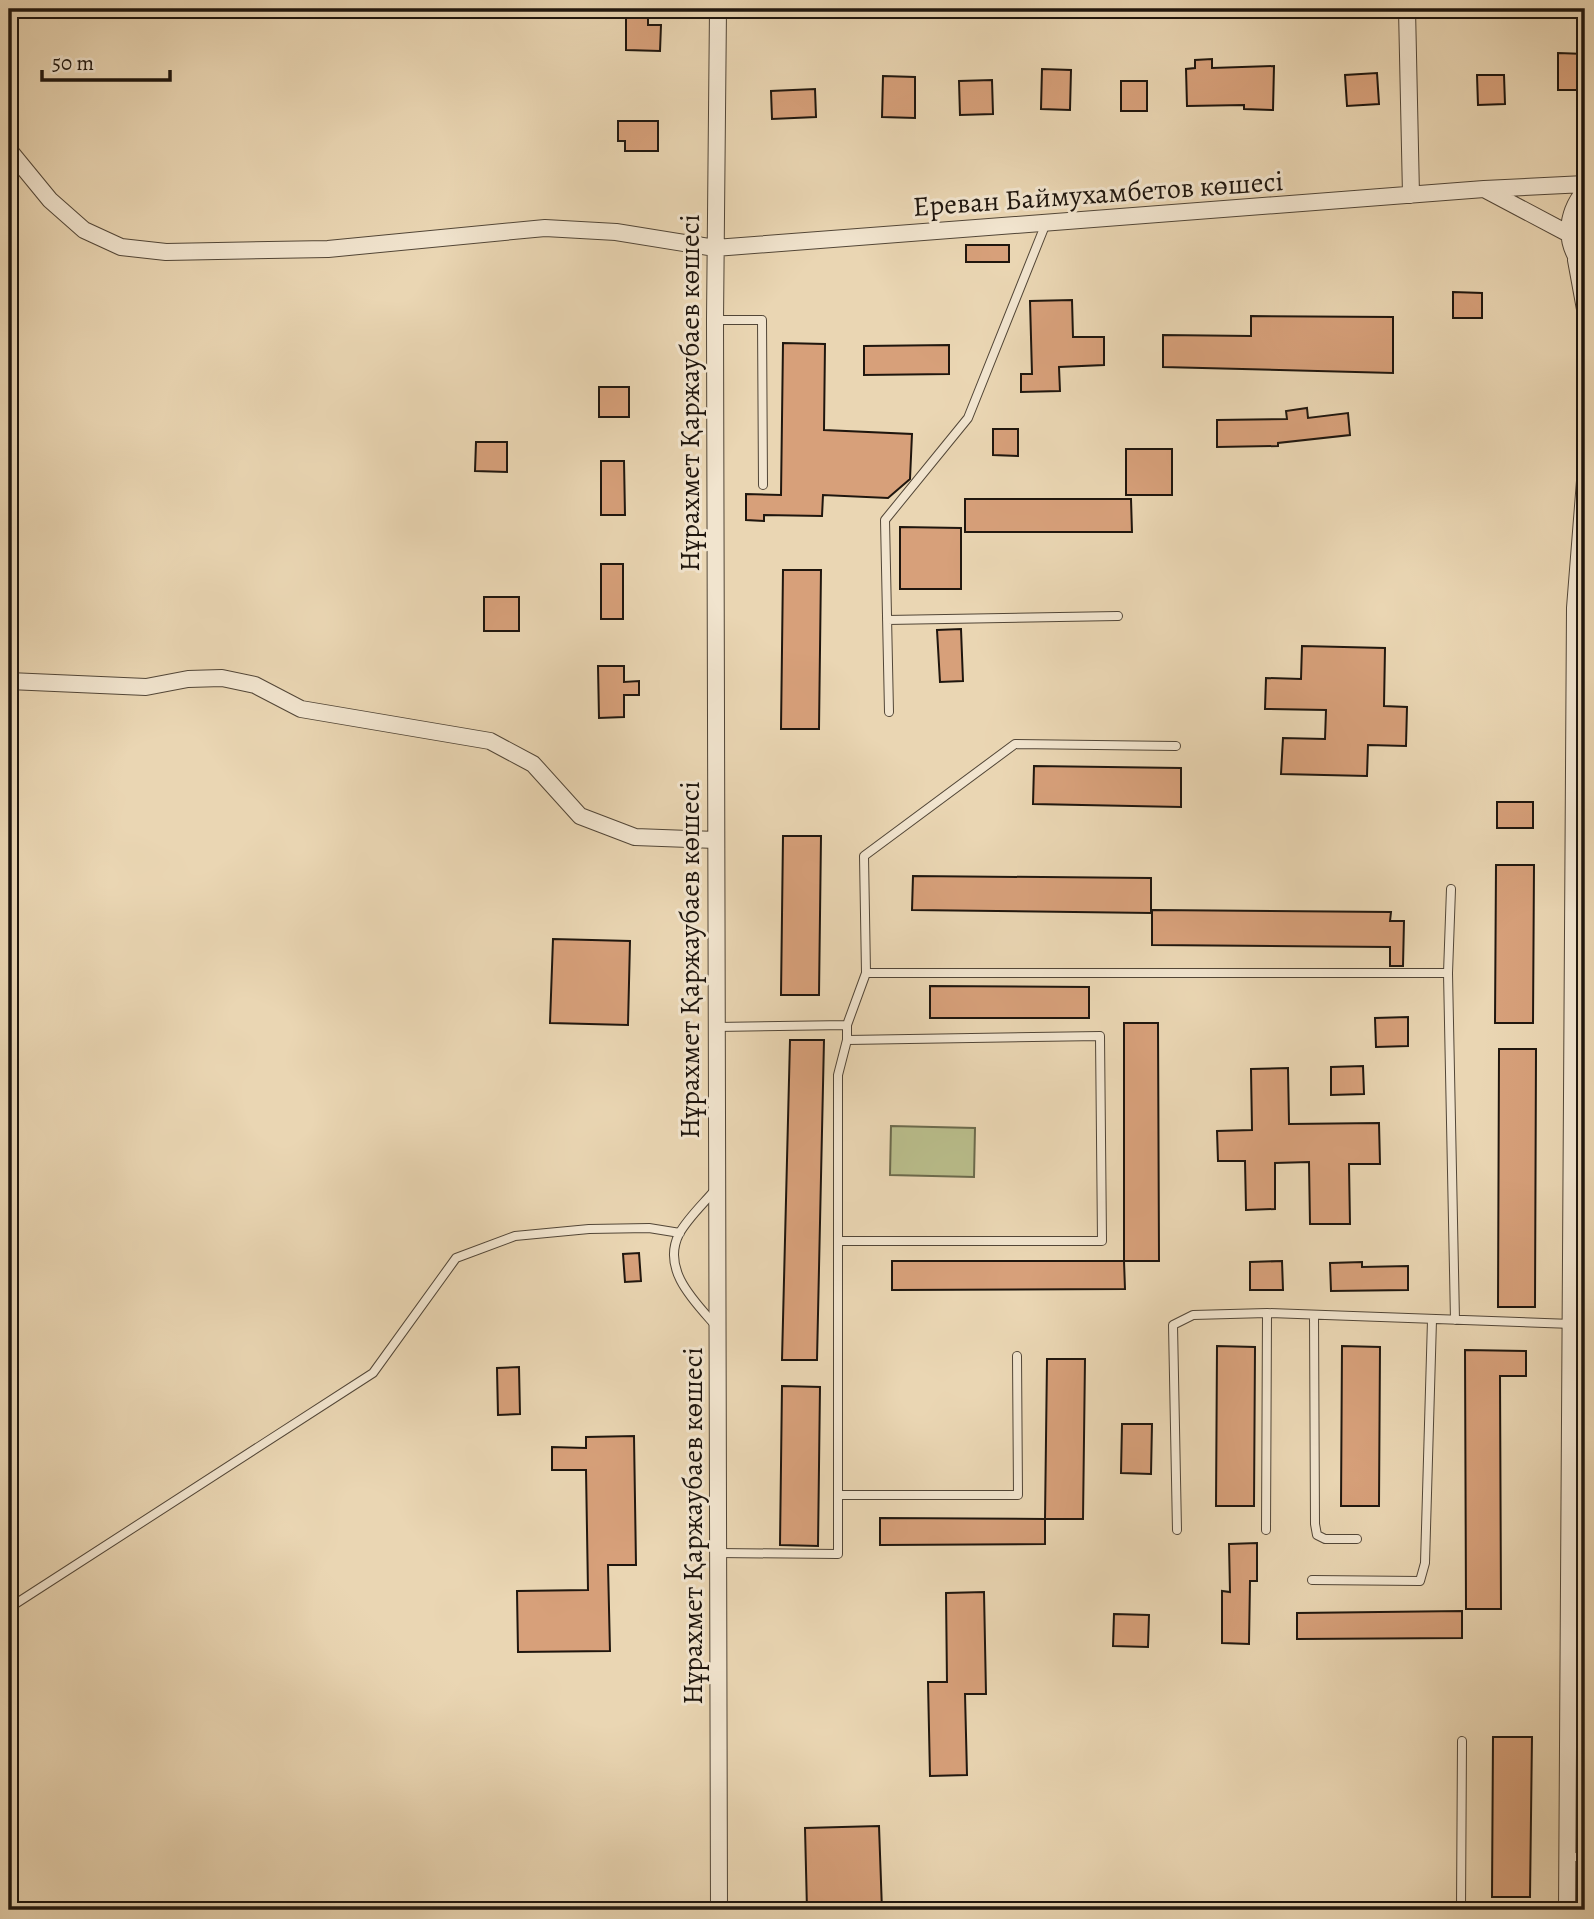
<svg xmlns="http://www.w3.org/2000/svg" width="1594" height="1919" font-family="Alegreya,serif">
<rect width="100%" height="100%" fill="#ead6b3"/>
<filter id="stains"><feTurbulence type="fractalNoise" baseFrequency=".00286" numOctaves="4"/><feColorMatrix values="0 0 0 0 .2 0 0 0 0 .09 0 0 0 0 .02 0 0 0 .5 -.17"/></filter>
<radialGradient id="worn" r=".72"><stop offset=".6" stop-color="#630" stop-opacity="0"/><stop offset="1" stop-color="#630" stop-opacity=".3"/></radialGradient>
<!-- green -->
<path fill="#b9bd8b" stroke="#6c6a4c" stroke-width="2" d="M891,1126L975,1128L974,1177L890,1175Z"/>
<!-- building -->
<path fill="#d7a07a" stroke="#1f160e" stroke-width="2" d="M626,13H648V25H661L660,51L626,50Z
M1558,53L1585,54V90H1558Z
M1212,59V68L1274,66L1273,110L1244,109V105L1187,106L1186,69L1195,68V60Z
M1042,69L1071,70L1070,110L1041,109Z
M1377,73L1379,104L1347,106L1345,75Z
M1477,75H1504L1505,104L1478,105Z
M883,76L915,77V118L882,117Z
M992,80L993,114L960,115L959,81Z
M1121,81H1147V111H1121Z
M815,89L816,117L772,119L771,91Z
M618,121H658V151H625V141H618Z
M966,245H1009V262H966Z
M1453,292L1482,293V318H1453Z
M1072,300L1073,337H1104V365L1059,367L1060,391L1021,392V374H1032L1030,301Z
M1251,316L1393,317V373L1163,367V335L1251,336Z
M783,343L825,344L824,430L912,434L910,479L888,498L823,495L822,516L764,515V521L746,520V494L781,495Z
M949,345V374L864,375V346Z
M599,387H629V417H599Z
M1307,408L1308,418L1348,413L1350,435L1278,443V446L1217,447V420L1287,419L1286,411Z
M993,429H1018V456L993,455Z
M476,442H507V472L475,471Z
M1126,449H1172V495H1126Z
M601,461H624L625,515H601Z
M965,499H1131L1132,532H965Z
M900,527L961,528V589H900Z
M601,564H623V619H601Z
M783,570H821L819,729H781Z
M484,597H519V631H484Z
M961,629L963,681L940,682L937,630Z
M1302,646L1385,648L1384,706L1407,707L1406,746L1368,745L1367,776L1281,774L1283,738L1325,739L1326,710L1265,709L1266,678L1301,679Z
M598,666H624V682L639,681V695H624V717L599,718Z
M1034,766L1181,768V807L1033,804Z
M1497,802H1533V828H1497Z
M783,836H821L819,995H781Z
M1496,865H1534L1533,1023H1495Z
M913,876L1151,878V913L912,910Z
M1152,910L1391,912L1390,921H1404L1403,966H1390V947L1152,945Z
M553,939L630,941L628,1025L550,1023Z
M930,986L1089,987V1018H930Z
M1408,1017V1046L1376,1047L1375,1018Z
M1124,1023H1158L1159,1261H1124Z
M790,1040H824L817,1360H782Z
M1499,1049H1536L1535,1307H1498Z
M1363,1066L1364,1094L1331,1095V1067Z
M1288,1068L1289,1124L1379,1123L1380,1164H1349L1350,1224H1310L1309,1162L1275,1163V1209L1246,1210L1245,1161H1218L1217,1131L1252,1130L1251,1069Z
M639,1253L641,1281L625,1282L623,1254Z
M892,1261H1124L1125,1289L892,1290Z
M1282,1261L1283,1290H1250V1262Z
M1362,1262V1267L1408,1266V1290L1331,1291L1330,1263Z
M1217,1346L1255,1347L1254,1506H1216Z
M1342,1346L1380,1347L1379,1506H1341Z
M1465,1350L1526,1351V1376H1500L1501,1609H1466Z
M1047,1359H1085L1083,1519H1045Z
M519,1367L520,1414L498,1415L497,1368Z
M782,1386L820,1387L818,1546L780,1545Z
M1122,1424H1152L1151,1474L1121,1473Z
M634,1436L636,1565H608L610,1651L518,1652L517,1591L588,1590L586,1470H552V1447L586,1448V1437Z
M880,1518L1045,1519V1544L880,1545Z
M1257,1543V1581H1250L1249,1644L1222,1643V1591L1230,1592L1229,1544Z
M984,1592L986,1694H965L967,1775L930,1776L928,1682H947L946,1593Z
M1462,1611V1638L1297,1639V1613Z
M1114,1614L1149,1615L1148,1647L1113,1646Z
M1493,1737H1532L1530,1897H1492Z
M879,1826L882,1910H807L805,1828Z"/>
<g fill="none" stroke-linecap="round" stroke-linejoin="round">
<defs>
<path id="lane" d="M715,320H762L763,485
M887,620L1118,616
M889,712L885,520L968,418L1046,223
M1451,889L1448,973L1455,1320
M866,973H1448
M847,1025L866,973L864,856L1015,744L1176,746
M716,1027L847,1025V1040L838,1075V1554L718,1553
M714,1191C703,1204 687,1219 679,1234C661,1270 695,1302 716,1326
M838,1241H1102L1100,1036L847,1040
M1314,1316L1315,1524L1317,1535L1325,1539H1357
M838,1495H1018L1017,1356
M1177,1530L1173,1325L1193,1315L1267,1313L1572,1324
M1266,1530L1267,1313
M1312,1580L1420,1581L1425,1563L1432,1320
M9,1608L373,1373L456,1258L515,1236L589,1229L649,1228L680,1233
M1568,1857H1585
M1461,1910L1462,1741"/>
<path id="street" d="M718,9L715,320L719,1910
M1407,9L1411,195
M9,150L50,200L84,230L121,247L166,252L328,249L545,228L616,232L715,248L1484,189
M1585,190C1565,215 1563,244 1585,269
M1569,234L1484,189L1585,184
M1576,260L1585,309
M9,681L146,687L188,679L222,678L255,685L301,709L490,741L533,764L580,816L635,837L716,840
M1567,1910L1575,608L1585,481"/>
</defs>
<!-- lane casing -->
<use href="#lane" stroke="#524637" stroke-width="10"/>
<!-- street casing -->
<use href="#street" stroke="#524637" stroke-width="18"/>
<!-- lane -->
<use href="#lane" stroke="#f1e4ce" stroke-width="8"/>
<!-- street -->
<use href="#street" stroke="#f1e4ce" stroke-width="16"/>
</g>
<g text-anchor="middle" stroke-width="6" stroke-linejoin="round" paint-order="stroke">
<!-- street labels -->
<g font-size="28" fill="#1f160e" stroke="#f1e4ce">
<text transform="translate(1098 193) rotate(-4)" y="10">Ереван Баймухамбетов көшесі</text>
<text transform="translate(689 393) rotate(-90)" y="10">Нұрахмет Қаржаубаев көшесі</text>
<text transform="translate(689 960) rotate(-90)" y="10">Нұрахмет Қаржаубаев көшесі</text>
<text transform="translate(692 1526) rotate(-90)" y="10">Нұрахмет Қаржаубаев көшесі</text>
</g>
</g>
<!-- margin -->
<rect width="1594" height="1919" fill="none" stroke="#ead6b3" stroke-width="35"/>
<rect x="10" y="10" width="1573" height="1898" fill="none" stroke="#1f160e" stroke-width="3.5"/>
<rect x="18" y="18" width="1559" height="1884" fill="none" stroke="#1f160e" stroke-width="2"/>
<!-- scale -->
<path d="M42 70v10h128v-10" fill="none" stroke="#1f160e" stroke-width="3.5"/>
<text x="52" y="70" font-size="21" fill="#1f160e" stroke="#f1e4ce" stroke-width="5" paint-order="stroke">50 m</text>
<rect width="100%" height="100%" filter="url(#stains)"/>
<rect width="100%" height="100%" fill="url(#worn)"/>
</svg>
